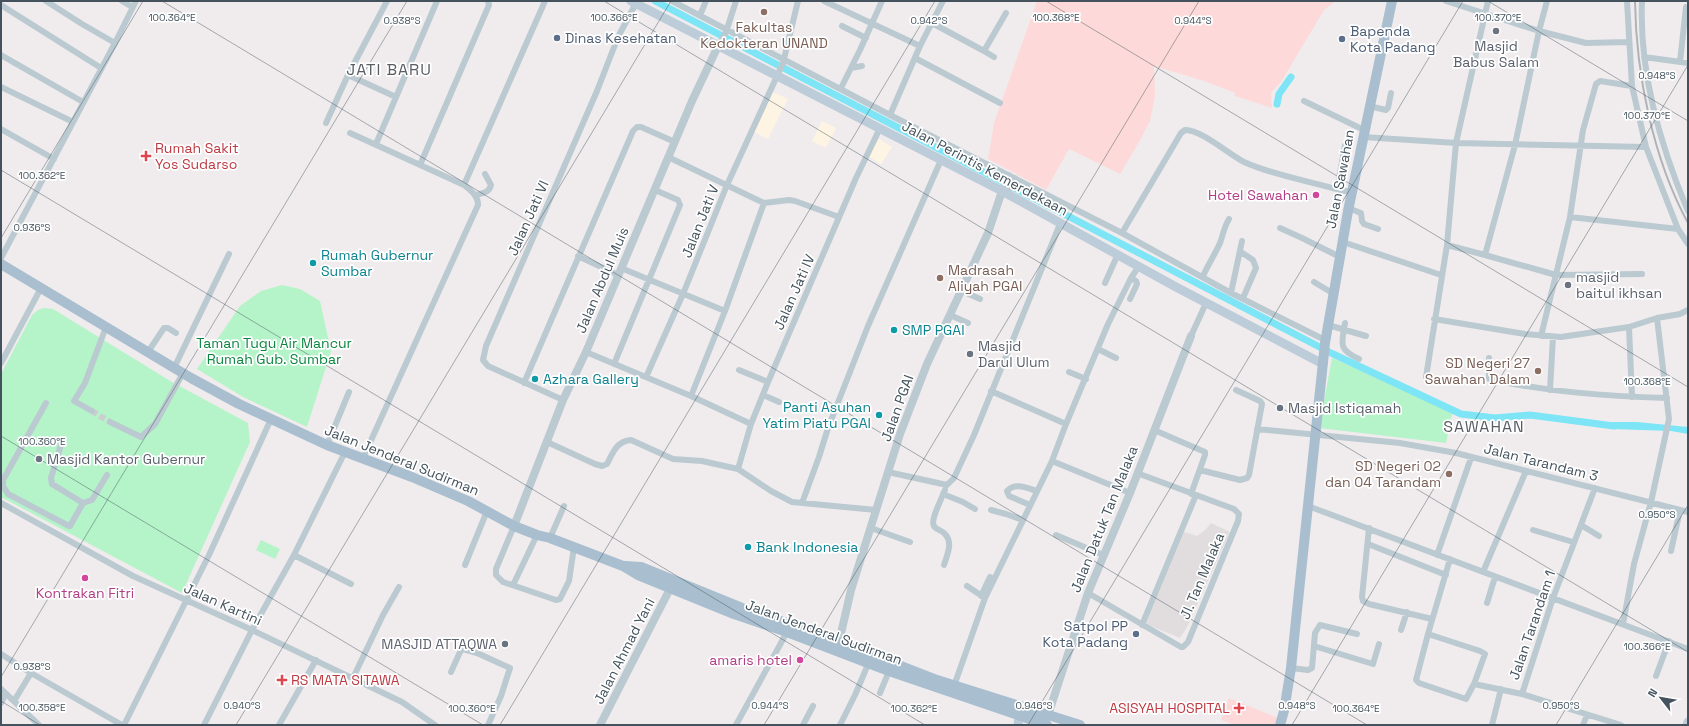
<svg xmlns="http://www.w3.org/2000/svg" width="1689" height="726" font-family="'Space Grotesk',sans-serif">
<rect width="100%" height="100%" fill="#f0eced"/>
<!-- commercial -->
<path fill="#fef4e3" d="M773,92L788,99L768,139L754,132Z
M822,121L836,128L826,148L812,141Z
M879,139L892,147L881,164L868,156Z"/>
<!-- education -->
<path fill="#e1dddf" d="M1211,523L1230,532L1187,627L1180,638L1146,624L1184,532L1197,536L1206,529Z"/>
<!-- medical -->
<path fill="#fddad9" d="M1037,1H1336L1324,10L1281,82L1271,93L1272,108L1235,96V93L1204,81L1154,66L1155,97L1150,121L1138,144L1120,174L1069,149L1046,190L988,159L994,123Z
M1229,698L1278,718L1276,725H1235L1221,720Z"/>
<!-- green -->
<path fill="#b5f3c9" d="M282,285L300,289L320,301L331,351L307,427L243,397L197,369L240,306L261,291Z
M44,308L53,309L172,382L248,423L250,442L182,593L1,497V374L32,315L38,310Z
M1332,358L1453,411L1446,443L1319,428Z
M261,540L280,549L275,559L256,550Z"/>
<!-- water -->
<path fill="#7de5f5" d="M1609,422H1637L1688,427V434L1671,431L1611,429L1605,426Z"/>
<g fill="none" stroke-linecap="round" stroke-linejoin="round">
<!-- canal -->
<path stroke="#7de5f5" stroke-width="7" d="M655,1L1333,354L1461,414L1495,418L1530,415L1614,426
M1277,104L1279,94L1291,77"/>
<!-- minor-tunnel -->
<path stroke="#cdcdd0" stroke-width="6" stroke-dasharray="6 3" stroke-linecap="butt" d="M92,411L110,422"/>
<!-- minor -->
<path stroke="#bbc9d1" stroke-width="6" d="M46,1L82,24L115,43
M122,1L132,7
M672,1L890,115L1122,233L1231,293L1325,340
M824,1L920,46
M1446,1L1539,31L1547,1
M1627,1L1632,86L1646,147L1678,229L1688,244
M1642,1C1639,73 1660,145 1688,211
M1,5L101,68
M700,15L706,1
M932,23L984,51L1006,13
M842,26L866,38
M718,46L726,32L736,1
M984,51L994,57
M1,55L83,102
M1644,57L1688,63
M915,58L1000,103
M1680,62L1686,7
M851,68L862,66
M348,75L396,97
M1,87L73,122
M841,88L860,50L882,1
M1304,101L1364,130
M1369,106L1386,110L1388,108L1391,93
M890,115L920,46L943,1
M326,123L348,75L387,1
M1,129L54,159
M350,133L464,185C471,191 478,195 478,205L363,458
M1363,137L1456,143L1646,147
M376,144L437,1
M668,157L764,203L789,200L795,201L839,217
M420,165L489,5L488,1
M464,185L545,1
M1337,190L1345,145
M1002,191L1009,175
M1008,194L1015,178
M476,195C483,193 489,193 491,185L485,174
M1348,208L1361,213L1362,221L1364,224L1378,229
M1570,217L1678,229
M1280,228L1302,238L1340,257
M1122,233L1181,133L1185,130C1200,129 1230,155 1244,162C1275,176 1310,181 1343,191H1352
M1343,242L1441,275
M1447,245L1485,255L1515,145L1539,31L1586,43L1628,42
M1241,252L1253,260L1256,268L1243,298
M1485,255L1556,275L1642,274
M578,256L618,275
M1,258L115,43L136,1
M621,268L725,311
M1203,276C1208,265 1215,254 1220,243C1223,235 1224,227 1229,219
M1314,282L1334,294
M1105,283L1118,254
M962,291L980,299
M1231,293L1242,241
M1130,299L1137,284L1136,281L1131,278
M950,315L968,323
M1434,319L1525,334L1561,337L1629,327L1657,318L1680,314L1688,310
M1345,323C1342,343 1337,349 1359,359
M1328,325L1366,336
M1629,327L1632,397
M1191,336L1206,303
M1541,336L1570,217L1583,130L1596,84L1600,81L1632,86
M1098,349L1116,358
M148,352L164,328H168L176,333
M586,352L691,396L751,424
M1489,358V379C1547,392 1607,396 1667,398
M1,363L41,288
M614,364L680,205L678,200L655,190
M174,368L229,254
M739,370L768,382
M1069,372L1086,379
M646,377L683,294L727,185L783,63L798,1
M1426,377L1447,245L1456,143L1488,1
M524,383L633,131L637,127H641L675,142
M1550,390L1553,337
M991,391L1066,424
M763,395L779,402
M691,396L725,311L764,203
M563,400L488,366L483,360L486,346L597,91L618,37L636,3
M46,403L3,480V486L8,494L69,526H70L83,503
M92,411L74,401L85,383L106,327
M110,422L141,437L155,424L183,373
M1257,429L1400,443L1456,453L1688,512
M1154,430L1205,452V455L1191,494
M62,441L51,478L52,484L83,503L92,500L107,475
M547,442L595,464L602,466L607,464C613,452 617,441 631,440L673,459L702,461L738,469L771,491L792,502L876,510
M327,445L349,392
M1052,461L1130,493
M738,469L751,424L768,382L856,178L880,128
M1200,470L1240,480L1247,478L1249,475L1262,404L1260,401L1236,390
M888,472L947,485L954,478L974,435L1060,224
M1595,488L1553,598L1522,694L1621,725
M945,490L943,494L963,502L975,509
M943,494C941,501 930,520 934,526C935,529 941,530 944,533C954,542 947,555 944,565
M1,503L133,576L252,630L402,702L435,725
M802,503L819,457L828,428L868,326L941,160
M1030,505L1009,496L1007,491C1015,482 1027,488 1037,491
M1308,506L1688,649
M991,510L1006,514L1023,520
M1581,525L1599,536
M514,526L496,569V575L503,582L556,600L560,599L569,581L574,547
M871,528L910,542
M1369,528L1362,597L1363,601L1369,604L1432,619
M1533,530L1573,542
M1056,535L1103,555
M550,538L564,506
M1368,544L1446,575
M1671,551L1680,510
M294,555L351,584
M1437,555L1471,458
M465,565L487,511
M1483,572L1526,471
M513,585L537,535
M967,586L985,598
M1088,593L1181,647H1183L1188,642L1238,521L1239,514L1234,509L1137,473
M981,596L990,577
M1487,603L1495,577
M1623,624L1634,564L1651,502L1669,419L1657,318
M1142,625L1196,495
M1401,630L1407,612
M1428,634L1480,651L1485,654L1474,684L1466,699L1419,683L1416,680L1428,634L1450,559
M1314,646L1373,664L1379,644
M1,654L31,673L122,725
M1291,668L1308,670L1312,668L1315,633L1320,625L1357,634
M451,672L460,652L463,649L477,653L510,668L501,696L488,725
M1656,676L1669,641
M353,678L383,615L399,587
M1474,684L1522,694
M954,686L985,598L1052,461L1066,424L1108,324L1131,278L1139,266
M1,689L39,725
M880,693L889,671
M14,701L31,673
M1,703L4,697
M124,725L209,555L271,419
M204,725L252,630L294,555L345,452
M279,725L316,660
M736,725L787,632
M803,725L813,706
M840,725L855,695L869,662
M1492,725L1501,689
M1583,725L1587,715"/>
<!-- tertiary -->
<path stroke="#bbc9d1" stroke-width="8" d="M514,526L563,400L586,352L692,101L718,46
M839,642L851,590L900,434L927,364L988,233L1002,191
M1048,715L1088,593L1130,493L1191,336
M600,725L673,583"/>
<!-- secondary -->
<path stroke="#bdccd9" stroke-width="9" d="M631,1L1002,191L1176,287L1323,364
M1018,725L1019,716
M1687,725L1688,722"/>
<!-- primary -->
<path stroke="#a9bfcf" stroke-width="10" d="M1,264L191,378L239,404L327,445L412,477L468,501L514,526L537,535L550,538L623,566L638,575L734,614L787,632L889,671L1047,725
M625,566L641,567L742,608L813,632L934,679L1080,725
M1280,725L1284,711L1291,668L1325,343L1348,211L1392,1"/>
<!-- rail -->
<path stroke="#aeb3b8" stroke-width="2" d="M1635,1C1636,74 1653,159 1688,223"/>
</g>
<!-- ticks -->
<path fill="none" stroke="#43525c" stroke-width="1" stroke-opacity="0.45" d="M162,1L1367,725M604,1L1688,652M1046,1L1688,387M1488,1L1688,121M1,170L925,725M1,238L143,1M1,436L483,725M1,677L407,1M1,701L40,725M236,725L671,1M500,725L935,1M764,725L1199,1M1028,725L1463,1M1292,725L1688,65M1556,725L1688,505"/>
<!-- markers -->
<g fill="#8d6e63" stroke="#fff" stroke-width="1.5">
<circle cx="764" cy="12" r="4"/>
<circle cx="940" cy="278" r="4"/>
<circle cx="1538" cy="371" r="4"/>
<circle cx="1449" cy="474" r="4"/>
</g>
<g fill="#6b7280" stroke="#fff" stroke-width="1.5">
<circle cx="1496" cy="31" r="4"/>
<circle cx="1568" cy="285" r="4"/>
<circle cx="970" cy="354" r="4"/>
<circle cx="1280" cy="408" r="4"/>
<circle cx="39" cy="459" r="4"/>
<circle cx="505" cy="644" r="4"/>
</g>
<g fill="#5c6f8a" stroke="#fff" stroke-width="1.5">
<circle cx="557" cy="38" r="4"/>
<circle cx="1342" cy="39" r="4"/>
<circle cx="1136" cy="634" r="4"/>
</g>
<g fill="#e0444e" stroke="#fff" stroke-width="1.5">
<path d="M144 150h4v4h4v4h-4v4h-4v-4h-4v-4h4z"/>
<path d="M280 674h4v4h4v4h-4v4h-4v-4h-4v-4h4z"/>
<path d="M1237 702h4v4h4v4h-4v4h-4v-4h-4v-4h4z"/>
</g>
<g fill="#d1479c" stroke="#fff" stroke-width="1.5">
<circle cx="1316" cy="195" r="4"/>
<circle cx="85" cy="578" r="4"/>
<circle cx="800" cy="660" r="4"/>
</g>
<g fill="#0f9aa8" stroke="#fff" stroke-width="1.5">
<circle cx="313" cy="263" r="4"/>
<circle cx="894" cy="330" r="4"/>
<circle cx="535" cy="379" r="4"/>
<circle cx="879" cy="415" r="4"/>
<circle cx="748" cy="547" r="4"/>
</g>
<g text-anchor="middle" stroke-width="3.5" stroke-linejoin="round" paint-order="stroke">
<!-- education labels -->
<g font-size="14" fill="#785e54" stroke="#fff" text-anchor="end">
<text x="764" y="32" text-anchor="middle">Fakultas<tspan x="764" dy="16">Kedokteran UNAND</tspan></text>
<text x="948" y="275" text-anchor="start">Madrasah<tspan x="948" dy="16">Aliyah PGAI</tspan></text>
<text x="1530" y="368">SD Negeri 27<tspan x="1530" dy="16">Sawahan Dalam</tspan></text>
<text x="1441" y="471">SD Negeri 02<tspan x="1441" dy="16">dan 04 Tarandam</tspan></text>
</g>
<!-- service labels -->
<g font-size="14" fill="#4e5e75" stroke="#fff" text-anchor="start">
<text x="1350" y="36">Bapenda<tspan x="1350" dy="16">Kota Padang</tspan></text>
<text x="565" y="43">Dinas Kesehatan</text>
<text x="1128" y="631" text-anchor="end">Satpol PP<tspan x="1128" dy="16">Kota Padang</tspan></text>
</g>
<!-- worship labels -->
<g font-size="14" fill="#5b616d" stroke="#fff" text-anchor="start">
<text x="1496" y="51" text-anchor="middle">Masjid<tspan x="1496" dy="16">Babus Salam</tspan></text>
<text x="1576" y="282">masjid<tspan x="1576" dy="16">baitul ikhsan</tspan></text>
<text x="978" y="351">Masjid<tspan x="978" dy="16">Darul Ulum</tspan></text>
<text x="1288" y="413">Masjid Istiqamah</text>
<text x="47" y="464">Masjid Kantor Gubernur</text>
<text x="497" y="649" text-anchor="end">MASJID ATTAQWA</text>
</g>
<!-- health labels -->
<g font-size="14" fill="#be3a42" stroke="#fff" text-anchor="start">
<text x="155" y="153">Rumah Sakit<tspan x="155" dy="16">Yos Sudarso</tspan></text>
<text x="291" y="685">RS MATA SITAWA</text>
<text x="1230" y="713" text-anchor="end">ASISYAH HOSPITAL</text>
</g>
<!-- street labels -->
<g font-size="14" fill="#43525c" stroke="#fff">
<text transform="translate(985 168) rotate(28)" y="5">Jalan Perintis Kemerdekaan</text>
<text transform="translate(1340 179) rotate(-79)" y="5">Jalan Sawahan</text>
<text transform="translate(528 218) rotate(-66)" y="5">Jalan Jati VI</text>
<text transform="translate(700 221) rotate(-68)" y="5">Jalan Jati V</text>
<text transform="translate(602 280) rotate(-67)" y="5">Jalan Abdul Muis</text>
<text transform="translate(794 292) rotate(-66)" y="5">Jalan Jati IV</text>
<text transform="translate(897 408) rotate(-70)" y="5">Jalan PGAI</text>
<text transform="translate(402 460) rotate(22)" y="5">Jalan Jenderal Sudirman</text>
<text transform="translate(1541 462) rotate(14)" y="5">Jalan Tarandam 3</text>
<text transform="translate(1104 519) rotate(-68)" y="5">Jalan Datuk Tan Malaka</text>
<text transform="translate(1202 576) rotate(-67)" y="5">Jl. Tan Malaka</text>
<text transform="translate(223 604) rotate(24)" y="5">Jalan Kartini</text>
<text transform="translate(1532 625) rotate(-71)" y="5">Jalan Tarandam 1</text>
<text transform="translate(824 632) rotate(20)" y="5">Jalan Jenderal Sudirman</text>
<text transform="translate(624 651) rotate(-63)" y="5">Jalan Ahmad Yani</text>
</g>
<!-- hotel labels -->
<g font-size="14" fill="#b23c85" stroke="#fff" text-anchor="end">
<text x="1308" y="200">Hotel Sawahan</text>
<text x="85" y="598" text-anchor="middle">Kontrakan Fitri</text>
<text x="792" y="665">amaris hotel</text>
</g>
<!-- culture labels -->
<g font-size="14" fill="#0d838f" stroke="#fff" text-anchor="start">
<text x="321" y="260">Rumah Gubernur<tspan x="321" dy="16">Sumbar</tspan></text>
<text x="902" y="335">SMP PGAI</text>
<text x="543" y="384">Azhara Gallery</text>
<text x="871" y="412" text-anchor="end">Panti Asuhan<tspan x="871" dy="16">Yatim Piatu PGAI</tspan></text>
<text x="756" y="552">Bank Indonesia</text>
</g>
<!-- park labels -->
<g font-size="14" fill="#0c8540" stroke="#fff">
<text x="274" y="348">Taman Tugu Air Mancur<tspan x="274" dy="16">Rumah Gub. Sumbar</tspan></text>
</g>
<!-- quarter labels -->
<g font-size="16" letter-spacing="1" fill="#595e63" stroke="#fff">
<text x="389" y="75">JATI BARU</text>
<text x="1484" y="432">SAWAHAN</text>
</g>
</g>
<g font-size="10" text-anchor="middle" fill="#43525c" stroke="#fff" stroke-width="3.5" stroke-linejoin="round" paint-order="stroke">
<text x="172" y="21">100.364°E</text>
<text x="614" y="21">100.366°E</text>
<text x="1056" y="21">100.368°E</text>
<text x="1498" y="21">100.370°E</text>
<text x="402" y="24">0.938°S</text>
<text x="1193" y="24">0.944°S</text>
<text x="929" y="24">0.942°S</text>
<text x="1657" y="79">0.948°S</text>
<text x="1647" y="119">100.370°E</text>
<text x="42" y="179">100.362°E</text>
<text x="32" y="231">0.936°S</text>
<text x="1647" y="385">100.368°E</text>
<text x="42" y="445">100.360°E</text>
<text x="1657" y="518">0.950°S</text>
<text x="1647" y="650">100.366°E</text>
<text x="32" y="670">0.938°S</text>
<text x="242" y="709">0.940°S</text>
<text x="770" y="709">0.944°S</text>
<text x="1034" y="709">0.946°S</text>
<text x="1297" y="709">0.948°S</text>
<text x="1561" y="709">0.950°S</text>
<text x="42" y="711">100.358°E</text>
<text x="472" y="712">100.360°E</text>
<text x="914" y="712">100.362°E</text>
<text x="1356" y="712">100.364°E</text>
</g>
<!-- border -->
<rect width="1689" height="726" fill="none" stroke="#43525c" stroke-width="4"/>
<!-- north arrow -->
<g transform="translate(1661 698) rotate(301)" stroke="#ffffff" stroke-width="3" paint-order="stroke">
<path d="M0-3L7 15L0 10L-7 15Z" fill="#43525c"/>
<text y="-6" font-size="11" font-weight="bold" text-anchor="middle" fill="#43525c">N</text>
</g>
</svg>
